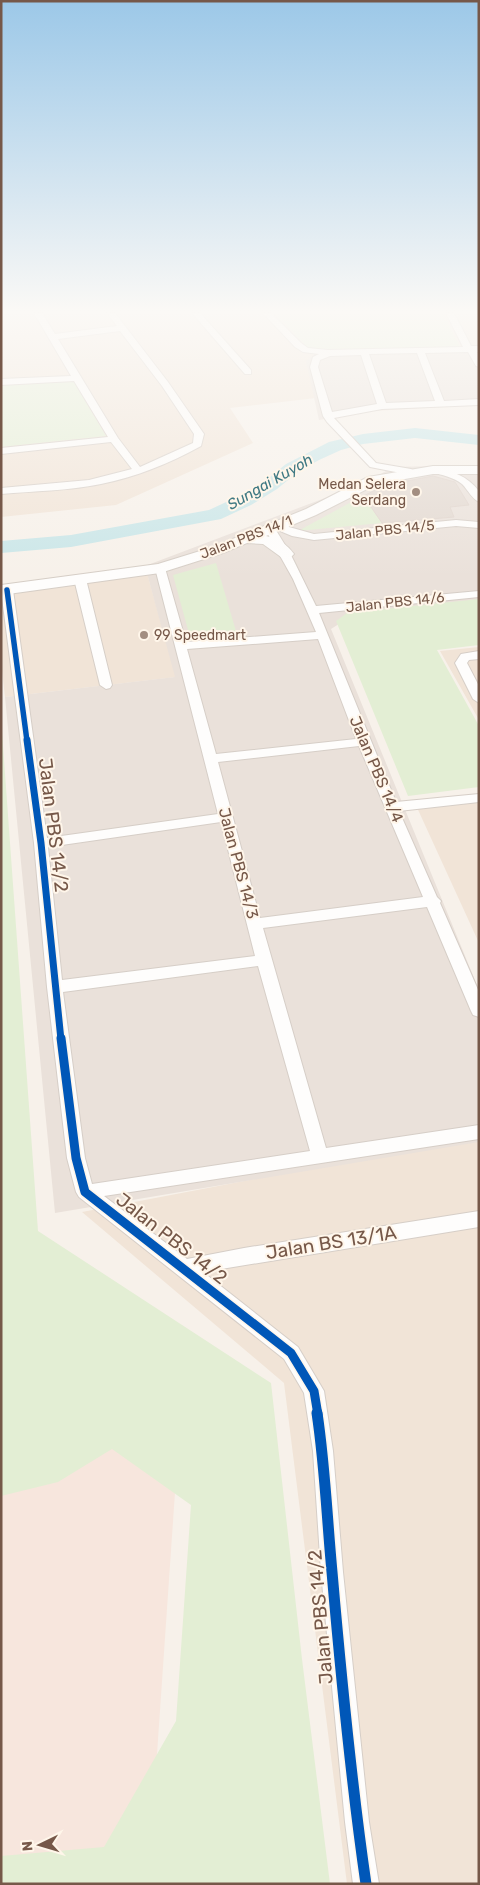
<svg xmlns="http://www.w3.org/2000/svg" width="480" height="1885" font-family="Rubik,sans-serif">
<rect width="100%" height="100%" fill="#f7f1ea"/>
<!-- residential -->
<path fill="#f1e4d7" d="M1,313H479V405L320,414L316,398L230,408L253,443L116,505L1,517Z
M145,566L176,677L5,697L1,662V585Z
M479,647V720L440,651Z
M479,795V943L414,801Z
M479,1136V1884H347L284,1383L82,1212Z"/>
<!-- commercial -->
<path fill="#f7e6dd" d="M1,1034L16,1231L183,1376L150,1856L35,1884H1Z"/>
<!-- industrial -->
<path fill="#eae1da" d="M479,347V404L391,408L319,420L306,361L315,353Z
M479,465V600L353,615L331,629L479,990V1142L55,1213L5,697L175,677L145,566L370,481L392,467Z"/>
<!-- green -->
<path fill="#e3eed4" d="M275,313H443L460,347L325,351L308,348Z
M73,380L106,436L1,447V385Z
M355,500L371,507L382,523L298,531Z
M216,563L238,638L191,641L173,575Z
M479,599V645L437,650L479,726V787L408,796L336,621L347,613Z
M1,718L38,1231L271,1383L302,1659L330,1884H1V1856L104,1847L176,1721L191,1505L112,1449L58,1482L1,1496Z"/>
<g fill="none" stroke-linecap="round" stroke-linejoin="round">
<!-- river -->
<path fill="#cae6e8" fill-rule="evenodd" d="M415,428L479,435V445L415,438L363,444L341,450L319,460L298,472L277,489L251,505L221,519L71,547L1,553V541L71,535L209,510L237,497L265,481L286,464L329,442L363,434Z"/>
</g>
<!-- building -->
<path fill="#e3d9d1" stroke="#e0d4cc" d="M433,476L455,482L469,505L450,507L454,517L382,523L371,507L355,500L386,485Z"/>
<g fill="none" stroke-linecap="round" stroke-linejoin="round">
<defs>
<path id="street" d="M34,313H42L55,334L117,326L107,313H115L168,382L204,434L201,446C170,463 136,477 101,484C68,491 34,491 1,494V488L89,480L132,469L111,442L1,454V448L108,437L74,381L1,385V379L71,376ZM120,331L162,386L194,434L193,443L140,467L118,438L58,339Z
M192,313H200L251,370V374H245Z
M263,313H271L301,343L308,348L328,350L463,347L446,313H454L471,346H479V352H477L479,355V367L476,366L468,352L425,353L444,401L479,399V405L382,409L334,418L376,463L411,469L416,472L411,475L370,467L327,422L323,416L310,367L313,357L319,354L303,352L295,347ZM417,353L435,401L386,403L369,354ZM361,355L377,404L332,412L318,367L320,360L330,356Z
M434,467C453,471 467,476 479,491V502C472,499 468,490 462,484C453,477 442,475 431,472V468Z
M456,520L479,522V528L456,526L314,540L292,536L280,531L278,524L279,522H287L289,527L314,534Z
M270,526L274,527L290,553L316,606L479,591V597L319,613L396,802L479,794V802L399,811L437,897L441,901L440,903L479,992V1017L473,1015L471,1011L427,907L263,928L326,1148L479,1125V1139L104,1196L187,1259L244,1248L479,1211V1227L203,1272L298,1347L324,1391L333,1451L343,1572L369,1822L379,1884H353L345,1822L321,1572L313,1451L304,1393L284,1359L79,1197L76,1192L67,1158L47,987L34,843L1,590L7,587L13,590L47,838L218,814L155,568L160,565L165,568L186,642L316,632L293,579L265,529ZM318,639L356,739L216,754L187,649ZM359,746L423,897L260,918L218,762ZM221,822L255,956L62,980L48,847ZM258,966L310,1151L92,1184L85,1158L63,992Z
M80,576L86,579L112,685L110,688L106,689L100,685L74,579Z
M479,651V659L469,660L467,663L479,686V703L473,699L455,663L461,654Z"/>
<path id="secondary" d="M433,466H479V474H433L377,484L316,515L266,536C278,539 287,544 294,554L291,557H281L263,544L247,543L223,553L160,573L1,595V585L158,564L213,547L306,509L368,477Z"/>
</defs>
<!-- street casing -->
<use href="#street" stroke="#d6cec7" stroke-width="2"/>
<!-- secondary casing -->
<use href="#secondary" stroke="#d6cec6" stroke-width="2"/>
<!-- street -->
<use href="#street" fill="#fefdfc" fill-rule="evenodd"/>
<!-- secondary -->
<use href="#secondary" fill="#fefdfc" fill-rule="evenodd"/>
<defs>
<path id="cycleway-far3" d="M7,590L27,741"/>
<path id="cycleway-far2" d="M27,740L41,843L61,1040"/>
<path id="cycleway-far1" d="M61,1038L76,1158L85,1192L291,1353L314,1391L318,1415"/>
<path id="cycleway" d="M317,1413C325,1466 327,1519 332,1572C341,1676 351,1781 366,1884"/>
</defs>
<!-- cycleway-far3 casing -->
<use href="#cycleway-far3" stroke="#fff6ea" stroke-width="8"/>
<!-- cycleway-far2 casing -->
<use href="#cycleway-far2" stroke="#fff6ea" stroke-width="10"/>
<!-- cycleway-far1 casing -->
<use href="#cycleway-far1" stroke="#fff6ea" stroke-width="12"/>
<!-- cycleway casing -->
<use href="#cycleway" stroke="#fff6ea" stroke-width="14"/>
<!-- cycleway-far3 -->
<use href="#cycleway-far3" stroke="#0057b8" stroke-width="5.5"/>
<!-- cycleway-far2 -->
<use href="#cycleway-far2" stroke="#0057b8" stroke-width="7"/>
<!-- cycleway-far1 -->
<use href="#cycleway-far1" stroke="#0057b8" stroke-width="9"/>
<!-- cycleway -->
<use href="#cycleway" stroke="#0057b8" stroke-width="11"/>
</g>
<!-- sky -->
<linearGradient id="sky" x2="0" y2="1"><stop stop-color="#9cc8e8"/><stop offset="0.54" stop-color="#fbf9f6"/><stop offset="1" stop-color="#fbf9f6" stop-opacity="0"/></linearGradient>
<rect width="480" height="577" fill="url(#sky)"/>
<!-- markers -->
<g fill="#a38e81" stroke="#fff6ea" stroke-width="2">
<circle cx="416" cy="492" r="5"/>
<circle cx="144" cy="635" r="5"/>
</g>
<g text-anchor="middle" stroke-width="4" stroke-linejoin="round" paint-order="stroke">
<!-- far-poi labels -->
<g font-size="14" fill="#765849" stroke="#fff6ea" text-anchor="end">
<text x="406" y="489">Medan Selera<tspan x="406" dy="16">Serdang</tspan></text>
<text x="154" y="640" text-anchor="start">99 Speedmart</text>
</g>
<!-- far-street labels -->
<g font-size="14" fill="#765849" stroke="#fff6ea">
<text transform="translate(385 530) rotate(-6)" y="5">Jalan PBS 14/5</text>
<text transform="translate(246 537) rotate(-21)" y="5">Jalan PBS 14/1</text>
<text transform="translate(395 602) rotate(-6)" y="5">Jalan PBS 14/6</text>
</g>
<!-- far-water labels -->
<g font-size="15" font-style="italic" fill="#3f7983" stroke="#fff6ea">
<text transform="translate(270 482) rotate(-30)" y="5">Sungai Kuyoh</text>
</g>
<!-- street labels -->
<g font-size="16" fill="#765849" stroke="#fff6ea">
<text transform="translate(377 769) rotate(67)" y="6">Jalan PBS 14/4</text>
<text transform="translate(239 863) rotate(75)" y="6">Jalan PBS 14/3</text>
</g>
<!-- near-street labels -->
<g font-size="19" fill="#765849" stroke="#fff6ea">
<text transform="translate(54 825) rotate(83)" y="7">Jalan PBS 14/2</text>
<text transform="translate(172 1238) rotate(38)" y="7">Jalan PBS 14/2</text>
<text transform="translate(331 1242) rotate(-9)" y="7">Jalan BS 13/1A</text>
<text transform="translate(320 1617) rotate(-95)" y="7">Jalan PBS 14/2</text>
</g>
</g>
<!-- border -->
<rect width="480" height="1885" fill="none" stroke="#765849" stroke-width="5"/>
<!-- north arrow -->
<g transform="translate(40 1845) rotate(265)" stroke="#fff6ea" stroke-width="4" paint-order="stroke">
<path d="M0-4L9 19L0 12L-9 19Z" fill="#765849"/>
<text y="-8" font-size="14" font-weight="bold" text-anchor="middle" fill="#765849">N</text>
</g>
</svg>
